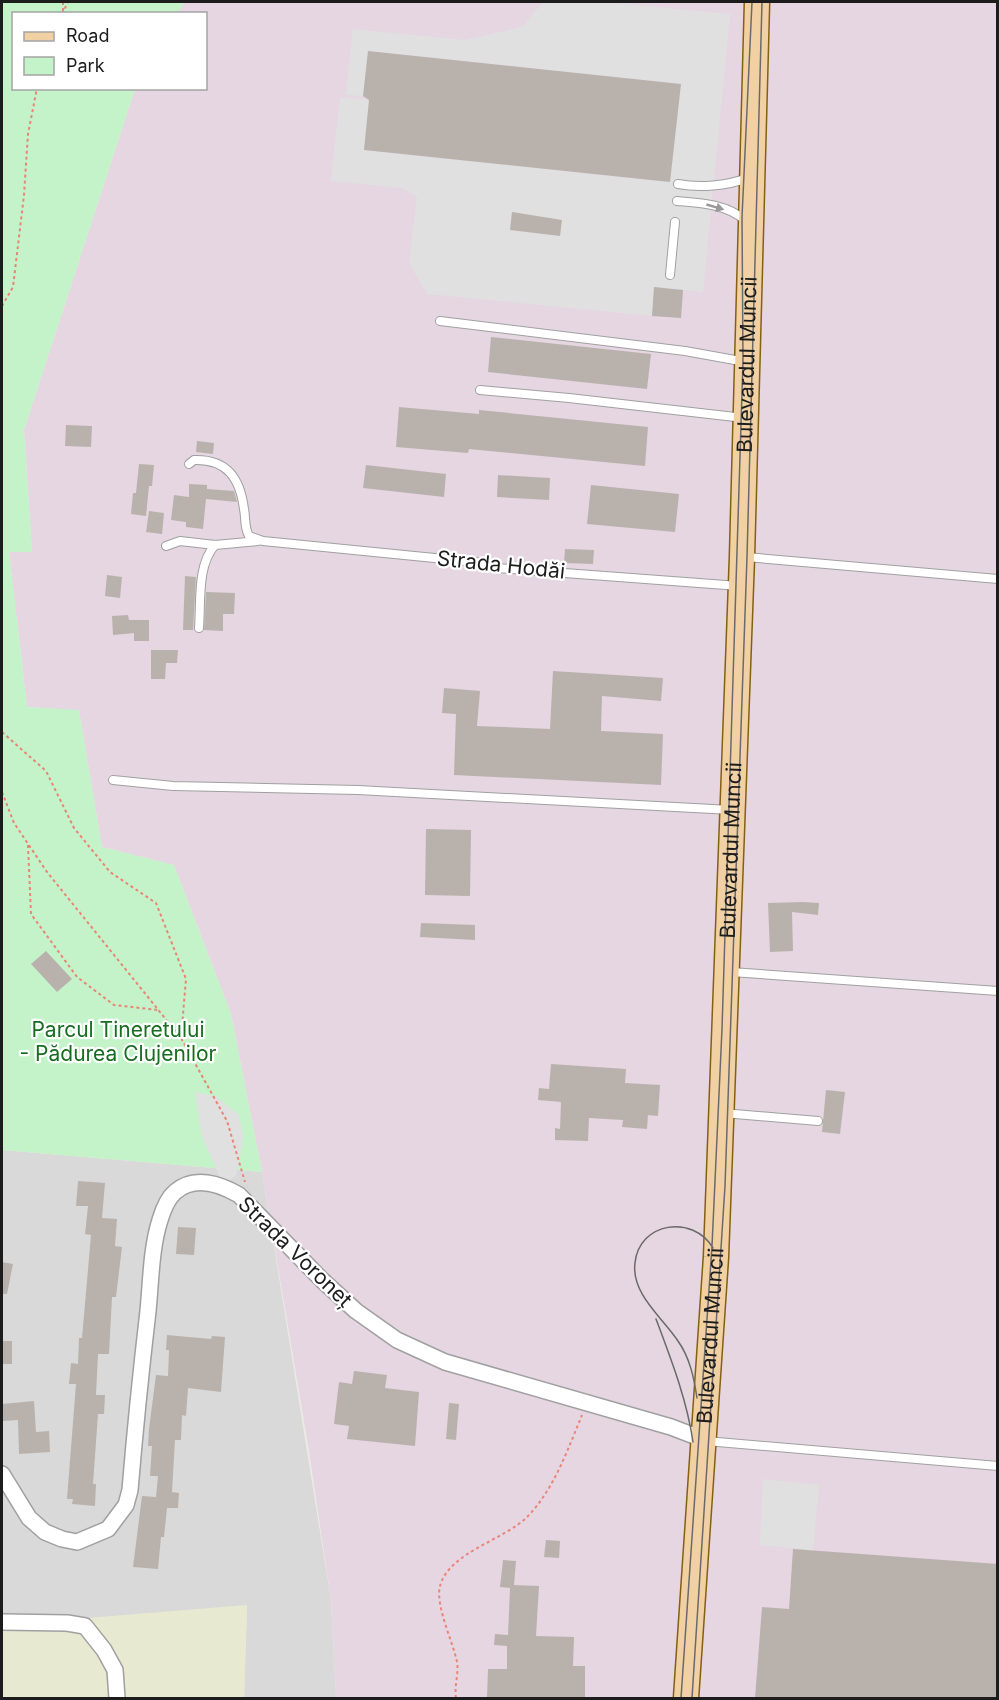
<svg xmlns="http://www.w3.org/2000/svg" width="999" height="1700" font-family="Inter,sans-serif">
<rect width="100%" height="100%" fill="#eceae3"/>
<!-- residential -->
<path fill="#dad9d9" d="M2,1150L262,1172L331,1600L336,1698H244L247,1606L2,1625Z"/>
<!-- industrial -->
<path fill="#e5d6e2" d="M185,2H997V1698H336L331,1600L309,1451L262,1172L231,1014L174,865L102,847L79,711L27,707L9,552H32L24,430L135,89L206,88V14L177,13Z"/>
<!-- farmland -->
<path fill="#e7e9d0" d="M247,1605L244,1698H2V1625Z"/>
<!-- park -->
<path fill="#c4f3c9" d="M2,2H185L177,13L14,14V88L135,89L24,430L32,552H9L27,707L79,710L102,847L174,865L231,1014L262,1172L2,1150Z"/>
<!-- parking -->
<path fill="#e0e0e0" d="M543,2H604L730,14L703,292L654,287L652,316L427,294L409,263L417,197L402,188L331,181L340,97L369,100L364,150L670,182L680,84L368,51L363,96L346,95L353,29L465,40L522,27Z
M195,1092L215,1096L239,1115L243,1135L240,1158L236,1175L224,1186L202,1137Z
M763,1479L819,1485L813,1550L760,1545Z"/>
<!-- building -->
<path fill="#b9b2ac" d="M368,51L681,84L670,182L364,150L369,100L363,96Z
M512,212L562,220L560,236L510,230Z
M654,287L683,290L681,318L652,316Z
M491,337L651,354L647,389L488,372Z
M399,407L479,414V410L648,427L645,466L469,449L468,453L396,447Z
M66,425L92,426L91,447L65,446Z
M197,441L214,443L213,454L196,452Z
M139,464L154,465L152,486H149L146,516L131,514L133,493H136Z
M366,465L446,474L444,497L363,488Z
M498,475L550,478L549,500L497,497Z
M189,484L207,485V489L234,491L237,502L206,499L203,529L186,527V522L171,520L174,495L189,497Z
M591,485L679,494L675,532L587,524Z
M149,511L164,513L162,534L146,532Z
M565,549L594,550L593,564L564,563Z
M107,575L122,577L120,598L105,596Z
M185,576L196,577L193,630H183Z
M206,592L235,593L234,614H223V631L204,630Z
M128,615L129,620H149V641H134V633L113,635L112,616Z
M151,650H178L177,663H166L165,679H151Z
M553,671L663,678L661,701L602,696L601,731L663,734L661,785L454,775L456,714L442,713L444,688L480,691L477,726L550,729Z
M426,829L471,830L470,896L425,895Z
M803,902L819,903L818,915L792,912L793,951L770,952L768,903Z
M421,923L475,925V940L420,937Z
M46,951L72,979L57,992L31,964Z
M551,1064L626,1069L625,1083L660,1085L658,1116L648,1115L647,1129L622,1127L623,1120L589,1118L588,1141L555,1140V1128L560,1129L561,1102L538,1100L539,1088L549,1089Z
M826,1090L845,1092L840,1134L822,1132Z
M78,1181L105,1183L102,1218L117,1219L115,1246L122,1247L116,1297H112L109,1354H98L96,1395H105L104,1414H98L93,1484H96L95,1506L72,1504L73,1499H67L76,1384H69L71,1363L78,1364L79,1338H82L91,1235L85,1234L88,1206H76Z
M178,1227L196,1228L194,1255L176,1254Z
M2,1262L13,1264L7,1294H2Z
M167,1335L211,1339L212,1336L225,1337L221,1392L188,1388L186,1416L182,1415L181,1440H175L172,1492L179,1493L178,1508H167L164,1537H161L158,1569L133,1567L142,1496L156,1497L158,1476H150L152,1446H148L149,1429L156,1375L168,1376L169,1350H166Z
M2,1341H12V1364H2Z
M354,1371L387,1375L385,1388L419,1392L415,1446L347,1439L349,1426L334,1424L339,1382L352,1384Z
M34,1401L36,1432L49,1431L50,1452L19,1454L18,1420L3,1421L2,1404Z
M449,1403L459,1404L456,1440L446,1439Z
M546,1540L560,1541L559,1558L544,1557Z
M793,1549L998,1564V1698H755L762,1607L789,1609Z
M503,1560L516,1561L514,1585L539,1586L536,1636L574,1637L573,1666H585V1698H487L488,1669H507V1646L494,1645L495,1634L508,1635L510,1588L500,1587Z"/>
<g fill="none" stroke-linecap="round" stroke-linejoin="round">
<defs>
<path id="lane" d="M678,184C699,188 727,186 747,178
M677,201C701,203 727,204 746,221
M670,275L675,222
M440,321L685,351L746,362
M480,390L569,398L744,418
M189,464L194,460C227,459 240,478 244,509C246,519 244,527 249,536L263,541L485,563L497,568L739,586
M166,546L180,541L215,545L258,541
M746,557L998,579
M199,628C201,601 197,565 215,545
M113,780L173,786L358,790L731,810
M731,972L998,991
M723,1113L818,1121
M706,1441L998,1466"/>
<path id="street" d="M2,1474L29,1518L45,1532L62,1539L77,1542L108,1529L126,1505L130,1490C135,1430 141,1371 148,1311C151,1281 151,1248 160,1220C163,1210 167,1199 175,1192C194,1175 220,1184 239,1195L322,1280L356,1311L397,1340L445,1362L671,1427L705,1440
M2,1622L67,1623L85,1626L104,1650L115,1670L117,1698"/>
<g id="primary">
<path id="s1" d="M686,1698L716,1257L742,557L757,2"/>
</g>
</defs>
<!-- lane casing -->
<use href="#lane" stroke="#a0a0a0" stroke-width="10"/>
<!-- street casing -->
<use href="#street" stroke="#a0a0a0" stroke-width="18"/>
<!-- primary casing -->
<use href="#primary" stroke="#846010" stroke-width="27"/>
<!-- path -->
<path stroke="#e98577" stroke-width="2" stroke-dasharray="3 3" stroke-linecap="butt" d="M63,11V2
M62,14L68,2
M2,306L13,287L24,195L28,134L37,88
M2,732L46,771L74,828L110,872L156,903L186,979L181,1038
M2,792L14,823L47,872L181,1038L227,1121L245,1182
M28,845L31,914L77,977L114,1005L158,1010
M456,1698C454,1686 459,1674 457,1662C453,1642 435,1605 440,1586C449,1552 505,1540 528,1516C554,1489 568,1449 582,1415"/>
<!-- lane -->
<use href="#lane" stroke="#fff" stroke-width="8"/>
<!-- street -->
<use href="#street" stroke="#fff" stroke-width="15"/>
<!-- primary -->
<use href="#primary" stroke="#f1d1a4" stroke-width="24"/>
<!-- tram -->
<path stroke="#6a6a6a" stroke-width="1.5" d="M656,1319C671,1359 687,1400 693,1442
M697,1398C694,1378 690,1358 678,1341C663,1318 631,1294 635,1263C639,1222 693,1214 713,1248
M681,1698L712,1246L722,1029L743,361L742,217L752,2
M692,1698L725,1186L747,557L762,2"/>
</g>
<!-- one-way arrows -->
<defs><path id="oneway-solid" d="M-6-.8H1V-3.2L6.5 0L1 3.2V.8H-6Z" transform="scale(1.5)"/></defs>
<use fill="#999" href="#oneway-solid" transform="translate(715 207) rotate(16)"/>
<g text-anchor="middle" stroke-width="4.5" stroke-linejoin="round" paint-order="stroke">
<!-- street labels -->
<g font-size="21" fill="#1c1c1c" stroke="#fff">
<text dy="7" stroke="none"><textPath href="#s1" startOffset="1335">Bulevardul Muncii</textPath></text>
<text transform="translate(501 565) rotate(6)" y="7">Strada Hodăi</text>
<text dy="7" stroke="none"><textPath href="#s1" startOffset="849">Bulevardul Muncii</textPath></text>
<text transform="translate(295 1252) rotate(44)" y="7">Strada Voroneț</text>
<text dy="7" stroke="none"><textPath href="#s1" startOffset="363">Bulevardul Muncii</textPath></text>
</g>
<!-- park labels -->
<g font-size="21" fill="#176d20" stroke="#fff">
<text x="118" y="1037">Parcul Tineretului<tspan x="118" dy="24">- Pădurea Clujenilor</tspan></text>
</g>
</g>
<!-- border -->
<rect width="999" height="1700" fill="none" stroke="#1c1c1c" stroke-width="6"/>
<!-- legend -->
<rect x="12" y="12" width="195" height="78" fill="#ffffff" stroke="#a4a4a4" stroke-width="1.5"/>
<rect x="24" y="32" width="30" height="9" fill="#f1d1a4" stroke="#a4a4a4" stroke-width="1.5"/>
<text x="66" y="42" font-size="18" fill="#1c1c1c">Road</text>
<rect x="24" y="57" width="30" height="18" fill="#c4f3c9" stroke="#a4a4a4" stroke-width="1.5"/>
<text x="66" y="72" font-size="18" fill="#1c1c1c">Park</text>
</svg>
